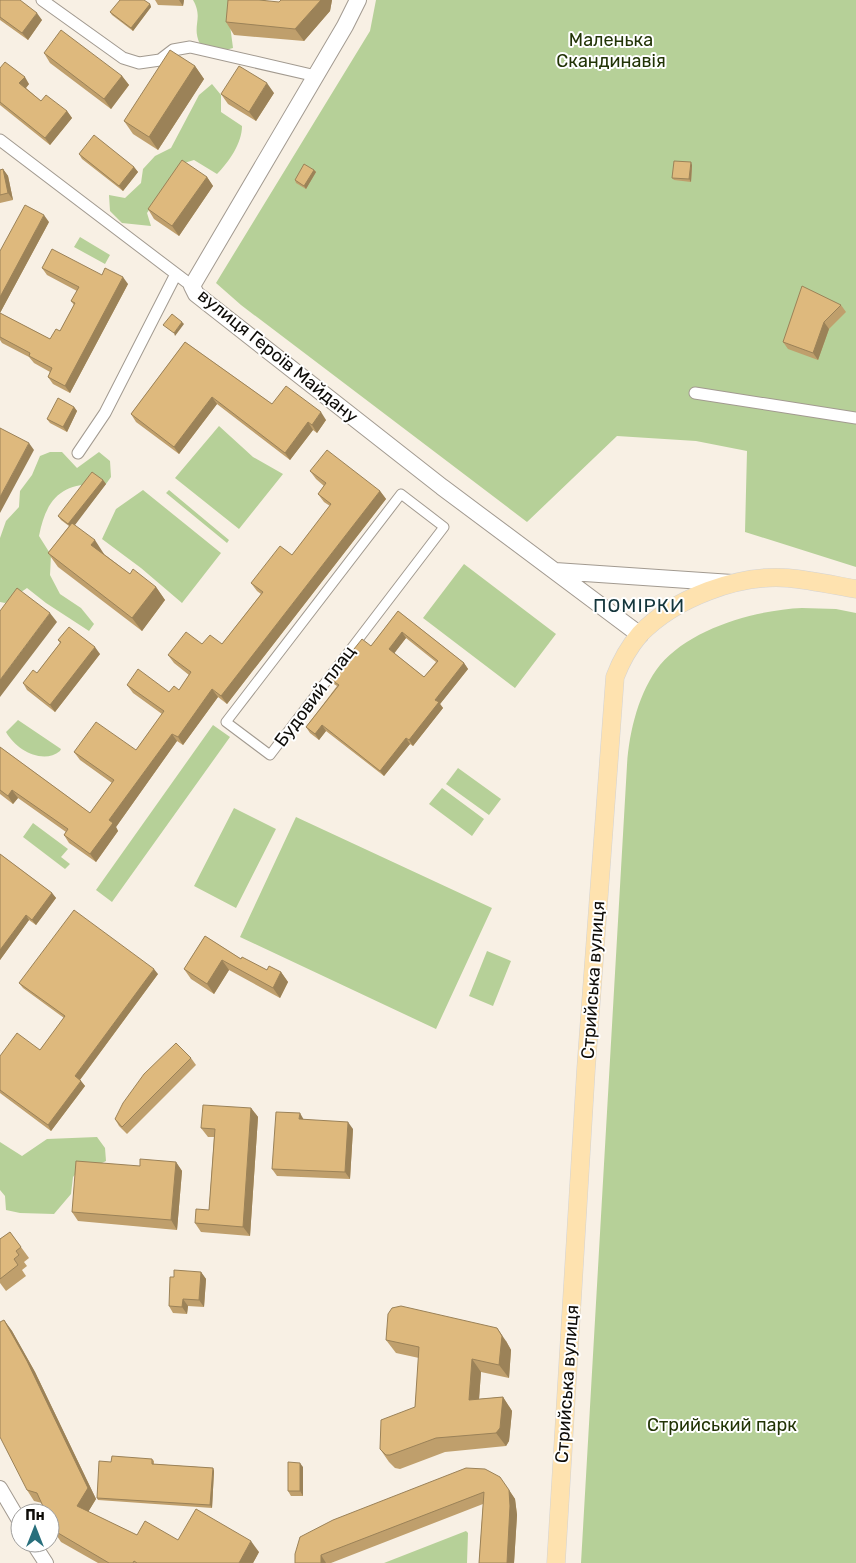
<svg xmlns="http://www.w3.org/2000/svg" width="856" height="1563" font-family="Rubik,sans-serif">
<rect width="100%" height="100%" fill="#f8f0e4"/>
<!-- green -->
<path fill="#b6d098" d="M193,0H266L263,6L230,25L233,48L222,51L200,44C191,26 204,19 193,0Z
M376,0H856V567L745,532L747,451L696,441L617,436L527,522L241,305L216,283L370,31Z
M212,84L221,95V112L242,126C242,143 229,162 217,174L194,160L181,164L147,213L151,226L122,223L110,211L109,195L125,198L141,183L143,169L155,156L171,148L199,95Z
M80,237L110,255L105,264L74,247Z
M219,426L253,457L283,474L239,529L175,478Z
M50,452H62L77,468L99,452L110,461L111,477L106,484C64,482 47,495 39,536L51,555L50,575L60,594L81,608L94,624L89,631L46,603L27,588L5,603L0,602V538L6,521L19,507L20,491L32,475L40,456Z
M143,490L221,553L182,603L141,568L102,539L116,509Z
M169,490L229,540L227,543L166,493Z
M464,564L556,634L515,688L423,618Z
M802,608L836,609L856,613V1563H581L627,765C629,732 639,691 660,665C691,628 756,610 802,608Z
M18,720L61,749L60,751C43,765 16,750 6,732Z
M213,725L230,737L112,902L96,890Z
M458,768L501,799L489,815L446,784Z
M442,788L484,819L472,836L429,804Z
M234,808L276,829L236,908L194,886Z
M296,817L492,908L436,1029L240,937Z
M33,823L68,849L61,857L70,864L65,869L23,837Z
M487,951L511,961L493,1006L469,996Z
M97,1137L105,1148L106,1161L96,1166L85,1163L73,1177L71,1194L54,1214L20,1213L6,1210L5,1196L0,1190V1142L22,1156L47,1139Z
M466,1531L468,1533L467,1563H384Z"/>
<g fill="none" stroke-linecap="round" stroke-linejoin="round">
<defs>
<path id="pedestrian" d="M401,494L444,527L270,755L226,722Z"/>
<path id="minor" d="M42,0L123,58L139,63L160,60L173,50L190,47L316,76
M0,140L192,286
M695,393L856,418
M78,453L105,413L176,274"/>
<path id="tertiary" d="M0,1488L20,1522
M33,1543L46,1563"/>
<path id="secondary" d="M358,0L345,26L192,286L196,294L442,487L640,635
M555,571L732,583"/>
<path id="primary" d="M556,1563L586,1069L615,677C621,661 629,647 640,634C675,598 738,574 788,578C810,580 833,585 856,589"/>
</defs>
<!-- pedestrian casing -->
<use href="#pedestrian" stroke="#a29a90" stroke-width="11"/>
<!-- minor casing -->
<use href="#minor" stroke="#a29a90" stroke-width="13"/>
<!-- tertiary casing -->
<use href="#tertiary" stroke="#a29a90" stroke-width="16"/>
<!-- secondary casing -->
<use href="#secondary" stroke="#a29a90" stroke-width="18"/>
<!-- primary casing -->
<use href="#primary" stroke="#d4d3d3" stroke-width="19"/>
<!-- pedestrian -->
<use href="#pedestrian" stroke="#fff" stroke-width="9"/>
<!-- minor -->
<use href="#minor" stroke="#fff" stroke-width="11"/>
<!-- tertiary -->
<use href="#tertiary" stroke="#fff" stroke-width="14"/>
<!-- secondary -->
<use href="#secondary" stroke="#fff" stroke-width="16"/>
<!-- primary -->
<use href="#primary" stroke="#fee2af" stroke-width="18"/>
</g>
<!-- wall -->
<path fill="#bf9f6c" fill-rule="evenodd" d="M0,0L42,20L28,40L0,20Z
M155,0H184L183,6L158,5Z
M281,0H332L330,11L304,41L234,35L226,22L279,2Z
M150,4L151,7L133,31L112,15L110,12Z
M44,53L122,76L129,85L111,109L50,63Z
M195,66L204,79L158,150L133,134L124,121Z
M0,68L29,84L26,88L41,101L67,111L72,118L50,145L0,105Z
M274,93L256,121L228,104L221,94Z
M79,154L134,167L138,172L123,191L82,159Z
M692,165L691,182L674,180L672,178Z
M3,169L8,176L13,200L0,203V170Z
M314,170L316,172L306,189L296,183L295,180Z
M207,177L213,186L179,236L154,219L148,209Z
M49,222L0,313L50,339L60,331L74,305L71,301L77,291L47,275L42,268L102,275L128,284L70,393L53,384L48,377L50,372L34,363L29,357L2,343L0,340V251Z
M841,305L846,312L829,329L818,360L788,349L783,342Z
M185,342L272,404L326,420L317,433L313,430L290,460L217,404L179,454L136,422L131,414Z
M74,407L77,411L67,432L50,423L47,419Z
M310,471L380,491L386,499L227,704L218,697L183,745L177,741L116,827L118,831L96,862L69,843L64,835L66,832L18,798L13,804L0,794V747L90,813L112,783L80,760L74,752L136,750L162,714L133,693L127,685L169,692L179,690L189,675L174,663L168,655L202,644H222L261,594L257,591L251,583L292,555L330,506L324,502L318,494L324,486L316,479Z
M103,480L106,484L74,525L104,554L130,574L156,587L165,600L142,631L58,567L48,553L69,526L61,520L58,516Z
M398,611L464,663L468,669L440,704L443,708L413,746L410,744L384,776L326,731L319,740L310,733L306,727L337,686L334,684L330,679L371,646ZM406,638L436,662L424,677L394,653Z
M58,640L100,654L55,712L27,690L23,683L37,673L60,643Z
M0,854L52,893L56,898L36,925L29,920L0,960Z
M205,936L241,959L267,970L281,972L288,982L280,998L229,970L214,994L191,979L184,969Z
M158,974L80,1080L85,1086L51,1131L0,1093V1056L40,1050L64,1018L23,988L19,983Z
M191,1058L196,1065L127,1134L119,1126L115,1119Z
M251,1108L258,1117L250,1236L201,1232L195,1223L209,1210L214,1137H208L201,1128Z
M304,1119L353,1129L350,1179L277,1176L272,1169Z
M176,1162L182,1171L177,1230L78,1221L72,1212L140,1166Z
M10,1232L29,1258L24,1262L27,1266L22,1270L26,1276L6,1291L0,1283V1239Z
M201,1272L206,1279L204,1307L188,1306L187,1314L173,1313L169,1306L174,1277Z
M4,1320L12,1331L35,1372L96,1499L88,1512L137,1535L259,1552L253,1563H98L61,1542L53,1530L42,1503L34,1501L27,1490Z
M386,1340L506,1341L511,1350L509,1378L481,1372L479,1399L503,1397L512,1411L509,1441L506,1446L445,1452L400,1469L395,1468L389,1462L380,1449L415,1407L419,1358L396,1353Z
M152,1459L154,1461V1464L213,1468L214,1471L212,1508L98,1500L97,1498L111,1462Z
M303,1467V1496H291L288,1491Z
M466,1468L509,1490L515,1499L517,1515L514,1563H479L483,1504L331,1563H295Z"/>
<!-- shaded-wall -->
<path fill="#9b8258" d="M179,0H184L183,6Z
M321,0H332L330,11L304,41L295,29Z
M150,4L151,7L133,31L131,28Z
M37,13L42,20L28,40L22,33Z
M195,66L204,79L158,150L149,137Z
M122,76L129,85L111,109L104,99Z
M25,77L29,84L24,90L19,83Z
M267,83L274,93L256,121L249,112Z
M67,111L72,118L50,145L45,138Z
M691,162L692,165L691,182L689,179Z
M134,167L138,172L123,191L119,186Z
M3,169L8,176L13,200L8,193Z
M314,170L316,172L306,189L304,186Z
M207,177L213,186L179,236L172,226Z
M44,215L49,222L0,313V297Z
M123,277L128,284L70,393L65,386Z
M182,322L184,324L175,336L174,333Z
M824,322L829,329L818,360L813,353Z
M212,397L217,404L179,454L174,447Z
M74,407L77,411L67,432L63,427Z
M321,412L326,420L317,433L312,425Z
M308,422L313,430L290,460L285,453Z
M29,443L34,450L0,513V497Z
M103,480L106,484L72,529L68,524Z
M380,491L386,499L227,704L221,696Z
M95,540L104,554L101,558L91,545Z
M156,587L165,600L142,631L132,618Z
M50,613L57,622L0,697V680Z
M402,632L406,638L393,655L389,649Z
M95,647L100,654L55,712L50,705Z
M464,663L468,669L440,704L443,708L413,746L409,740L435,700Z
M212,689L218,697L183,745L178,737Z
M322,725L326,731L319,740L315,734Z
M172,734L177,741L116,827L118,831L96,862L90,854L109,820Z
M406,738L410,744L384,776L380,771Z
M12,790L18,798L13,804L8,796Z
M52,893L56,898L36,925L32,920Z
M26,915L29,920L0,960V950Z
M222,960L229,970L214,994L207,984Z
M154,969L158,974L79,1081L75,1076Z
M281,972L288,982L280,998L273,988Z
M81,1081L85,1086L51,1131L48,1125Z
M251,1108L258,1117L250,1236L243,1227Z
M300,1113L304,1120L299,1119Z
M348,1122L353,1129L350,1179L345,1172Z
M176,1162L182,1171L177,1230L171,1220Z
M201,1272L206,1279L204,1307L199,1300Z
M183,1299L188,1306L187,1314L182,1307Z
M4,1320L12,1331L35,1372L96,1499L85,1517L77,1506Z
M497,1328L506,1341L511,1350L509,1378L499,1365Z
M472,1359L481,1372L478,1413L469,1400Z
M503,1397L512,1411L509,1441L506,1446L496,1433Z
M300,1463L303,1467V1496L300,1491Z
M213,1468L214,1471L212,1508L210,1505Z
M509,1490L515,1499L517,1515L514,1563H507Z
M251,1541L259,1552L253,1563H239Z
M321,1555L326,1563H321Z"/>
<!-- building -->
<path fill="#deb97d" stroke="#9b8258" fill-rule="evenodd" d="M0,0H20L37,13L22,33L0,17Z
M120,0H144L150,4L131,28L110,12Z
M228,0H259L279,2L281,0H321L295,29L226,22Z
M61,30L122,76L104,99L44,53Z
M170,50L195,66L149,137L124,121Z
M5,62L25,77L19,83L41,101L46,95L67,111L45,138L0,102V68Z
M239,66L267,83L249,112L221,94Z
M94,135L134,167L119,186L79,154Z
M182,160L207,177L172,226L148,209Z
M674,161L691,162L689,179L672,178Z
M304,164L314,170L304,186L295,180Z
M3,169L8,193L0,195V170Z
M25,205L44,215L0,297V251Z
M52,249L102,275L105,268L123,277L65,386L48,377L52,368L29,356L30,353L0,337V313L50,339L56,329L60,331L75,303L71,301L79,287L42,268Z
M802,286L841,305L824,322L813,353L783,342Z
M172,314L182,322L174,333L163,325Z
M185,342L272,404L286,386L321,412L312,425L308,422L285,453L212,397L174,447L131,414Z
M58,398L74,407L63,427L47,419Z
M0,428L29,443L0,497Z
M327,450L380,491L221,696L212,689L178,737L172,734L109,820L113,823L90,854L64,835L68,829L12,790L8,796L0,790V747L90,813L114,780L74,752L96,722L136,750L164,711L127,685L138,669L169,692L174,686L179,690L191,672L168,655L186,632L202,644L210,635L222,644L263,592L251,583L280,546L292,555L331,504L318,494L326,483L310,471Z
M92,472L103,480L68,524L58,516Z
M72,523L95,540L91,545L130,574L133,569L156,587L132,618L48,553Z
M17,588L50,613L0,680V611Z
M398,611L464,663L435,700L439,702L409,740L406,738L380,771L322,725L315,734L306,727L339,685L330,679L362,639L371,646ZM402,632L438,661L424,677L389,649Z
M69,627L95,647L50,705L23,683L33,670L37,673L61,642L58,640Z
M0,854L52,893L32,920L26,915L0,950Z
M74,910L154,969L75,1076L81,1081L48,1125L0,1090V1056L17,1033L40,1050L65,1016L19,983Z
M205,936L241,959L242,957L267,970L269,966L281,972L273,988L222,960L207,984L184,969Z
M176,1043L191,1058L122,1127L115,1119L123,1103L144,1074Z
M203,1105L251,1108L243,1227L195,1223L196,1209L209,1210L215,1129L201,1128Z
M276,1112L300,1113L299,1119L348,1122L345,1172L272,1169Z
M140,1159L176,1162L171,1220L72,1212L76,1161L140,1166Z
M10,1232L21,1247L16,1251L19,1255L14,1259L18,1265L0,1279V1239Z
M174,1270L201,1272L199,1300L183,1299L182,1307L169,1306L170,1277H174Z
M401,1306L497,1328L502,1336L499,1365L472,1359L469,1400L503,1397L500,1428L496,1433L436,1438L390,1455H386L380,1449L381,1420L415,1407L419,1347L386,1340L388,1314L392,1308Z
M4,1320L27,1361L88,1488L77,1506L137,1535L145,1521L178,1540L196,1509L251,1541L239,1563H137L134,1561L133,1563H109L53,1530L50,1524V1513H46L37,1493L27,1490L0,1437V1322Z
M112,1456L152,1459V1464L213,1468L210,1505L97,1498L99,1461L111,1462Z
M288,1462L300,1463V1491H288Z
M466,1468L485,1469L500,1477L509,1490L510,1506L507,1563H479L484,1492L321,1555V1563H295V1554L300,1537L333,1520Z"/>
<g text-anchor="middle" stroke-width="4" stroke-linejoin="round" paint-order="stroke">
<!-- park labels -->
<g font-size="18" fill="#223406" stroke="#fff">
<text x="611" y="46">Маленька<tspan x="611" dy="21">Скандинавія</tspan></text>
<text x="722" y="1431">Стрийський парк</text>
</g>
<!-- street labels -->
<g font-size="18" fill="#0e0c08" stroke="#fff">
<text transform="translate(278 356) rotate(39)" y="6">вулиця Героїв Майдану</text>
<text transform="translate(315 696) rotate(-53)" y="6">Будовий плац</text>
<text transform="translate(593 980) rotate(-86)" y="6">Стрийська вулиця</text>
<text transform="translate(567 1384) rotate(-86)" y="6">Стрийська вулиця</text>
</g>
<!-- neighbourhood labels -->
<g font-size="19" letter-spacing="1" fill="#15363c" stroke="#fff">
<text x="639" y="612">ПОМІРКИ</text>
</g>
</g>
<!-- north arrow -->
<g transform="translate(35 1528)"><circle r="24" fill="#ffffff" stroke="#9f9e9c"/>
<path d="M0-4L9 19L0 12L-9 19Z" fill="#286f7c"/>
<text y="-8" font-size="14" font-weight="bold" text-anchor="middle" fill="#0e0c08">Пн</text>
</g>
</svg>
